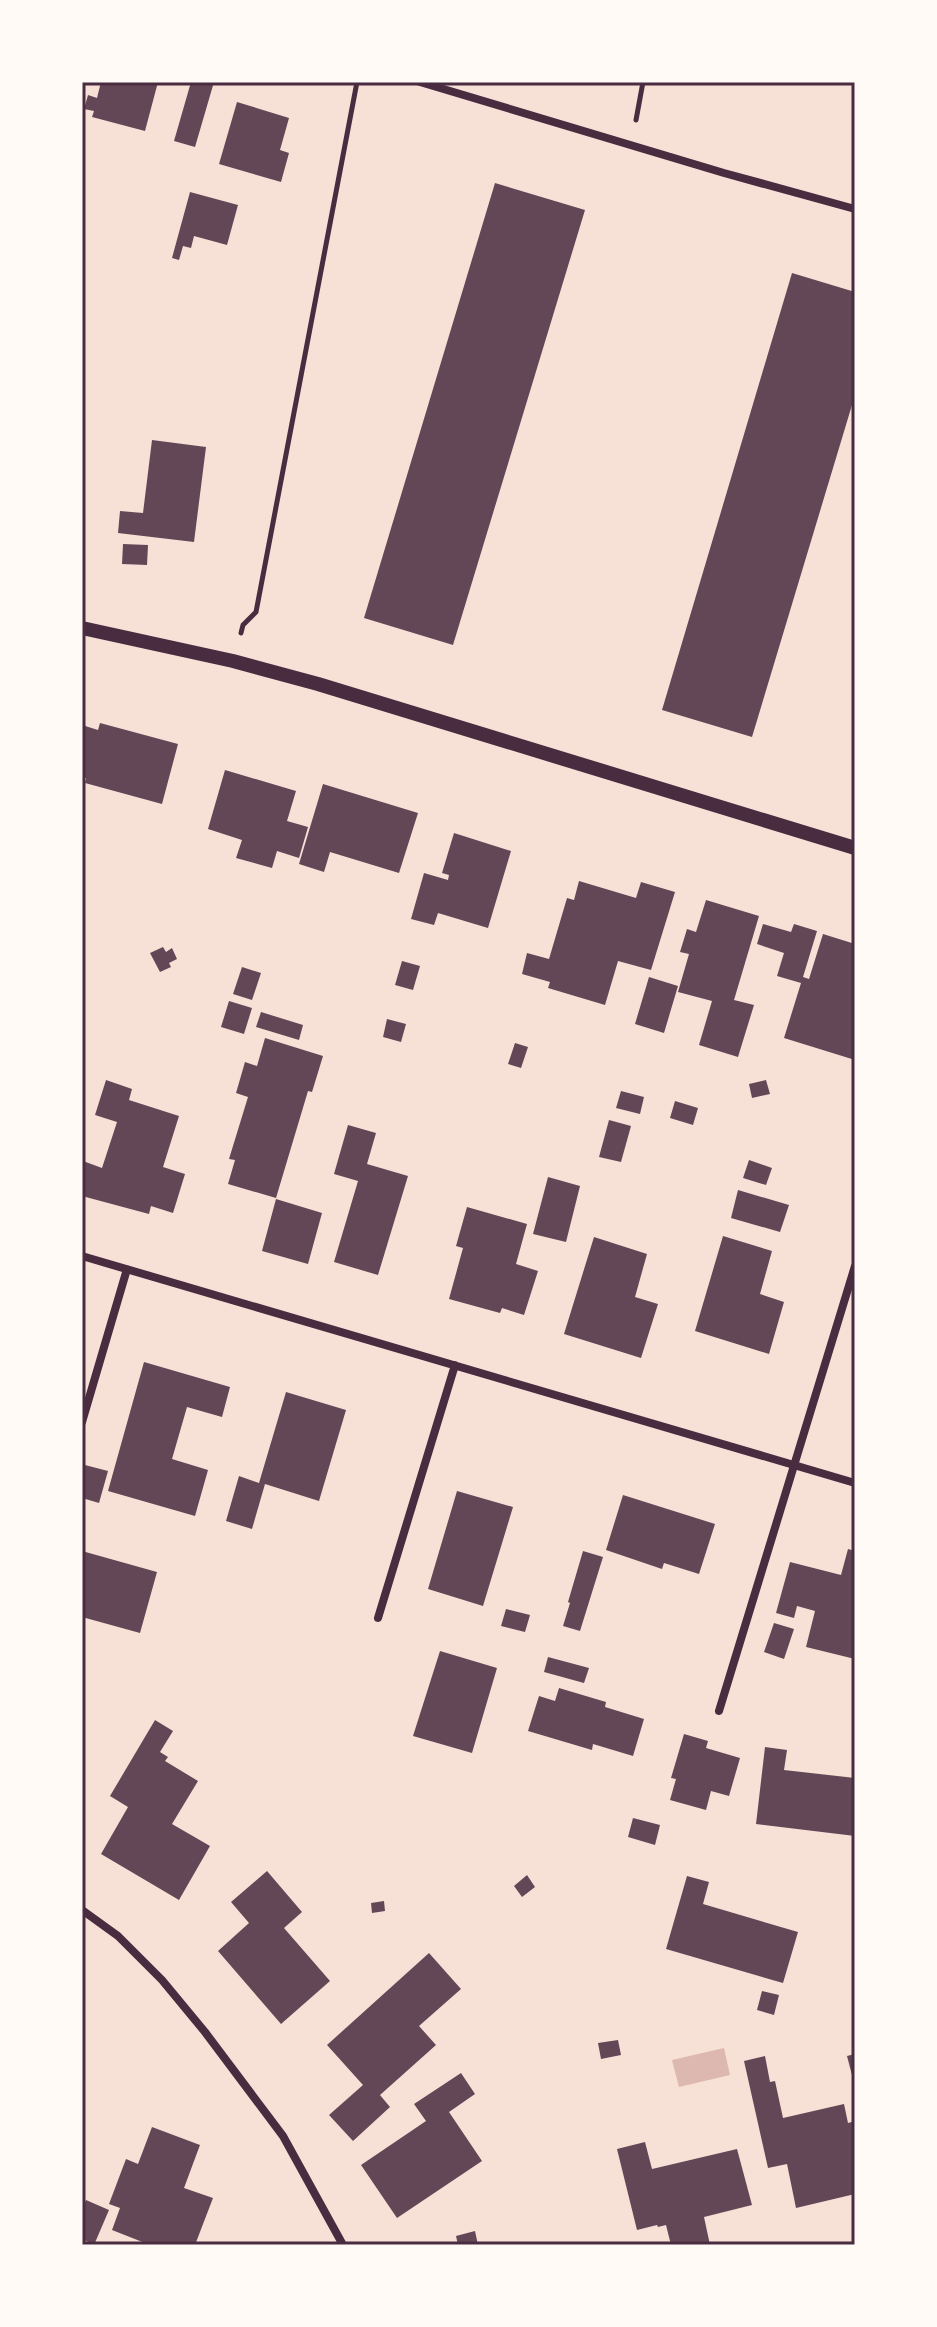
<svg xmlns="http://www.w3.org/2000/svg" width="937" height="2327" font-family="'Public Sans',sans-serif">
<rect width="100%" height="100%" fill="#f7e1d7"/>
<!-- water -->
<path fill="#dcb8b0" d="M724,2048L730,2075L679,2087L672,2060Z"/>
<!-- building -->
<path fill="#644757" d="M101,82H158L145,131L92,117L94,111L84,109L88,95L97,98Z
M191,82H214L195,147L174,141Z
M237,102L289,118L280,150L289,153L281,182L219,164Z
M495,183L585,210L453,645L364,618Z
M190,192L238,205L227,245L194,236L191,248L183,246L179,260L172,258Z
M792,273L855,292V395L752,737L662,710Z
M152,440L206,447L194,542L118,533L120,511L143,513Z
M123,544L148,545L147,565L122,564Z
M100,723L178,744L162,804L85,783L86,778L82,777V725L98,730Z
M225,770L296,791L287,821L308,827L299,858L277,851L272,868L236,858L242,840L208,829Z
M323,784L418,813L399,873L330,852L324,872L299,864Z
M454,833L511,851L488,928L438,913L434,925L411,919L424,873L448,880L449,875L442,873Z
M579,881L636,898L641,882L675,892L651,970L618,961L605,1005L548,988L550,982L522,974L527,953L549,959L567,898L574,900Z
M706,900L759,916L734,1000L754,1005L738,1057L699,1045L712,1001L678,992L689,954L680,952L687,929L696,932Z
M763,924L791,932L794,924L817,931L803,977L809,979L823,934L855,944V1060L784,1038L801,983L777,976L784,953L757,944Z
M163,947L166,952L172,948L177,959L169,963L171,967L160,972L150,953Z
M402,961L420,966L413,990L395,985Z
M242,967L261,973L252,1000L233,994Z
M649,977L678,986L664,1033L635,1024Z
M229,1001L252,1008L244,1034L221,1027Z
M261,1012L303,1025L299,1040L256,1027Z
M387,1019L406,1024L401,1042L383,1037Z
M265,1038L323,1056L312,1092L308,1091L276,1198L228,1184L235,1160L229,1159L248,1097L236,1093L245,1062L257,1066Z
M515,1043L528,1047L521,1068L508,1064Z
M106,1080L132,1089L129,1100L179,1116L163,1167L185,1174L173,1213L151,1206L149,1214L82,1196L83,1161L102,1168L117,1122L95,1115Z
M766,1080L770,1094L752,1098L749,1084Z
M621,1091L644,1097L640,1114L616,1108Z
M675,1101L698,1108L693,1125L670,1118Z
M609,1120L631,1126L621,1162L599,1157Z
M348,1125L376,1133L367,1164L408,1176L378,1275L334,1262L358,1181L334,1174Z
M749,1160L772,1168L766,1185L743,1178Z
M548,1177L580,1186L566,1242L533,1234Z
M738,1190L789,1205L780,1232L731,1218Z
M276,1199L322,1213L308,1264L262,1251Z
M467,1207L527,1224L516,1264L538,1271L524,1315L502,1308L500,1313L449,1299L463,1248L456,1246Z
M723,1236L772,1251L760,1294L784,1302L769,1354L695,1331Z
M594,1237L647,1254L635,1297L658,1304L641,1358L564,1334Z
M144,1362L230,1387L222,1417L187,1407L172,1459L208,1470L195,1516L108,1491Z
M286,1392L346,1410L319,1501L265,1484L252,1529L226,1521L239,1476L259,1483Z
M85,1465L108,1471L99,1503L82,1498V1477Z
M457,1491L513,1507L483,1606L428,1589Z
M623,1495L715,1524L699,1574L664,1563L662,1569L606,1550Z
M848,1549L855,1551V1659L806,1647L815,1611L797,1606L794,1618L776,1613L790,1562L841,1575Z
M82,1551L157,1572L140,1633L82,1617Z
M583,1551L603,1557L580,1631L563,1626L570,1603L568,1602Z
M506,1609L530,1615L525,1632L501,1626Z
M774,1623L794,1629L784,1659L764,1652Z
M440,1651L497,1668L472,1753L413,1736Z
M548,1657L589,1668L584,1683L544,1672Z
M559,1688L606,1702L605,1707L644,1719L633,1756L593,1744L592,1750L528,1731L539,1696L555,1701Z
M155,1720L173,1731L160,1752L168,1757L165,1761L198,1781L172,1824L210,1846L179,1900L101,1854L128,1807L110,1796Z
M684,1734L708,1741L706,1748L740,1758L729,1796L711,1791L706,1810L670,1800L676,1779L671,1778Z
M765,1747L787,1750L784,1770L855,1778V1836L756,1824Z
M633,1818L660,1825L655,1845L628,1837Z
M267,1871L302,1912L284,1928L330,1981L281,2024L218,1951L249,1923L231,1902Z
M527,1875L535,1887L522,1897L514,1886Z
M687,1876L709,1882L703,1904L798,1932L783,1983L666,1949Z
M384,1901L385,1911L372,1913L371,1903Z
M429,1953L461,1989L419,2026L436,2045L380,2095L390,2107L353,2141L329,2115L363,2085L327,2045Z
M762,1991L779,1995L774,2015L757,2010Z
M618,2040L621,2055L601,2059L598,2043Z
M855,2054V2083H854L847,2056Z
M765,2056L770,2082L775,2081L783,2118L844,2104L848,2123L855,2121V2194L796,2208L787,2164L768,2168L744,2061Z
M461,2073L475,2094L449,2112L482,2161L397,2218L361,2165L426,2121L414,2104Z
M152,2127L200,2145L184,2188L213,2198L195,2245H150L112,2230L120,2208L109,2204L126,2159L138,2164Z
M645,2142L652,2169L737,2149L752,2205L704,2217L710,2245H671L666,2225L658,2227L657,2225L637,2230L617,2149Z
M86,2200L109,2210L94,2245L82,2239V2209Z
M475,2231L478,2245H458L456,2236Z"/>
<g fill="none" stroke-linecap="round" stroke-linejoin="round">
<!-- path -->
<path stroke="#4a2c40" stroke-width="5" d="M636,120L643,82
M241,633L243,625L256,612L357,82"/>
<!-- minor -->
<path stroke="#4a2c40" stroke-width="8" d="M420,82L724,173L855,209
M82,1256L855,1483
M82,1422L127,1269
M378,1618L455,1365
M719,1711L855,1266
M82,1910L118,1936L162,1980L205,2032L283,2136L343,2245"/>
<!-- tertiary -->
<path stroke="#4a2c40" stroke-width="14" d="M82,628L233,661L318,684L855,848"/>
</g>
<!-- border -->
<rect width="937" height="2327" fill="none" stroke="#fffaf5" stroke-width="168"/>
<rect x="84" y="84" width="769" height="2159" fill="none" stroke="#4a2c40" stroke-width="3"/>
</svg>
